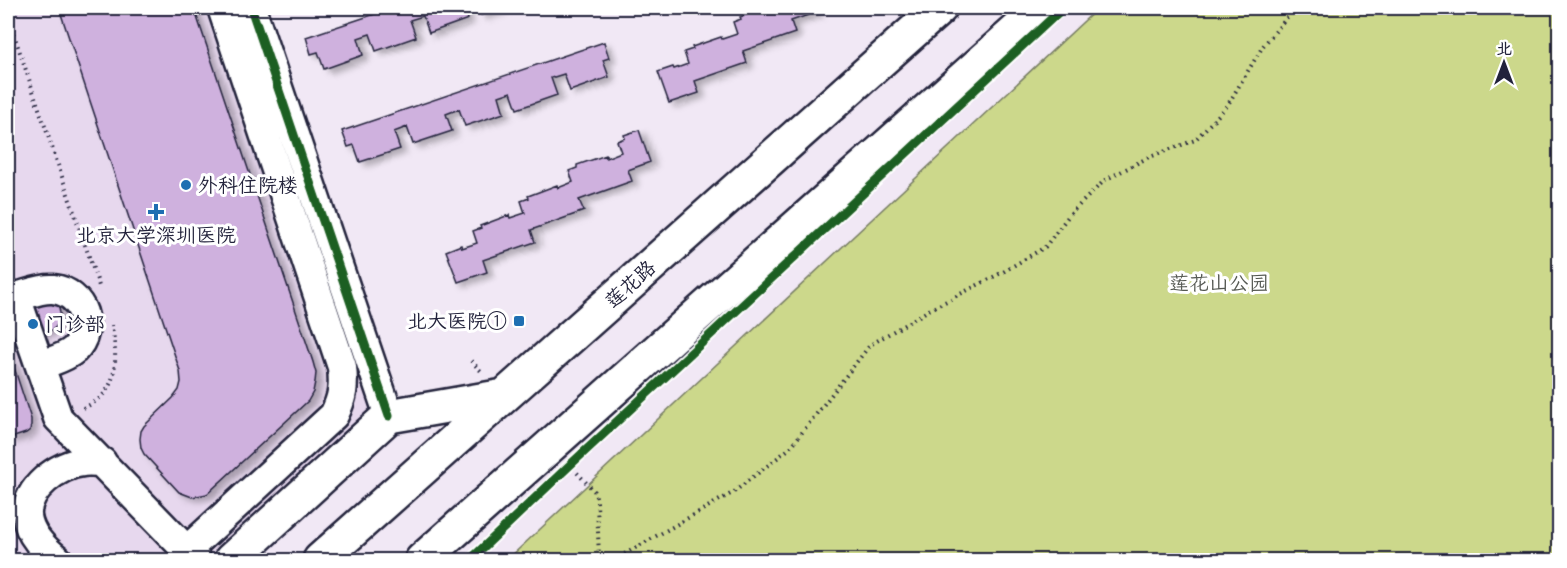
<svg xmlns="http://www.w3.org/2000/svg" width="1567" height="568" font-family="'Indie Flower','LXGW WenKai TC',sans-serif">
<defs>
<filter id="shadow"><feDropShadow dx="6" dy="4" stdDeviation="3" flood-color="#0004"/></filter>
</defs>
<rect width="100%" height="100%" fill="#f1e8f5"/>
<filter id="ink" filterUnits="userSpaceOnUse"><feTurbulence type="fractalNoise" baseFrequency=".0167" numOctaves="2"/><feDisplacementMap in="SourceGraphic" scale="12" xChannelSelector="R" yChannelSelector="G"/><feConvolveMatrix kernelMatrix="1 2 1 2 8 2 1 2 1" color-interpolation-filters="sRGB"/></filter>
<g filter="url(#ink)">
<!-- built -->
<path fill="#e7d8ee" d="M8,8H238L373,417L221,560H8Z"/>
<!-- green -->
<path fill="#ccd88b" stroke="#777d63" stroke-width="1.5" d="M1098,8H1559V560H507Z"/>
<!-- building -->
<path fill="#cfb1de" stroke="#22223b" stroke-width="1.5" filter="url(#shadow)" d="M59,8H194L313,362L316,373L315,382L313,392L308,401L207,494L192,497L179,492L144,454L141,448L140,439L141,431L144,426L173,398L179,390L181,382L180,371Z
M393,8H464L468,19L429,33L423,16L410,20L416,37L376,51L370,34L358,38L363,55L324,69L318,52L311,54L306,37Z
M478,8H502L481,15Z
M766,8L770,9L774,8H816L817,12L791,21L795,33L743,51L747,63L695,81L699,93L669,103L658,72L673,67L674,69L688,64L684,52L693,49L692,47L721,37L722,39L737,34L733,22L741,19L740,17Z
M604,42L609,58L603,60L609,77L570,91L564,74L551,78L557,95L517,109L511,92L499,96L504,113L465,126L459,109L446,114L452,131L413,144L407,127L394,132L400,149L360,162L354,145L348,147L342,131Z
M639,130L650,162L628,170L632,181L579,200L584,211L531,230L535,242L483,260L487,272L458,282L446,251L461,245L462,248L477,243L473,231L481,228L480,226L509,215L510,218L525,213L521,201L529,198L528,196L557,185L558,188L573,182L569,171L577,168V165L606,155V158L621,152L617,141L625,138L624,135Z
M39,300L56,304L59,307L61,319L55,328L50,331L8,346V311Z
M8,349L31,419V425L30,430L26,433L8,439Z"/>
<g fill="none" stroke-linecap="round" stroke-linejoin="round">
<defs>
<path id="minor" d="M251,8L389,416
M40,366C51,361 65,358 74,350C96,329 83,292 53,289C41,288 28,294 16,297L58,418L196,560
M186,551L334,415C343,397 344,386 342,367L222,8
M58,560C44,549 29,535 27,516C25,489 59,464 83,462C89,461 96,462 102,462"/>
<path id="major" d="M231,560L389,416L504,396
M320,560L940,8
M422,560L1042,8"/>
</defs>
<!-- minor casing -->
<use href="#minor" stroke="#22223b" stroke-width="33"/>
<!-- major casing -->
<use href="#major" stroke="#22223b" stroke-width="38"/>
<!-- path -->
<path stroke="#22223b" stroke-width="4" stroke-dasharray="1.5 4.5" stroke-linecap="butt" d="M1283,8L1290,14
M8,17L100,289
M471,361L483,373
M83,408C121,393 117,358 112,325
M569,464L595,492L597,502L599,560
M614,560L734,492L790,448L870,345L929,310L1003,272L1045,247L1070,214L1105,180L1147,158L1195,140L1227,106L1263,46L1290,14L1297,8"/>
<!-- minor -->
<use href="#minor" stroke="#fff" stroke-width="28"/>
<!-- major -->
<use href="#major" stroke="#fff" stroke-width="33"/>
<defs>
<path id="cycleway" d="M251,8L389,416
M470,560L570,465L1063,8"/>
</defs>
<!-- cycleway casing -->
<use href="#cycleway" stroke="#fff" stroke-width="13"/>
<!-- cycleway -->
<use href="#cycleway" stroke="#1b5e20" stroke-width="9"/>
</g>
</g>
<!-- markers -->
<g fill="#1f6fb2" stroke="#fff" stroke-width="2">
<circle cx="186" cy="185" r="6"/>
<path d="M153 203h6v6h6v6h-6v6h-6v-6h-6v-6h6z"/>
<rect x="513" y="315" width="12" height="12" rx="3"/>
<circle cx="33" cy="324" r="6"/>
</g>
<g text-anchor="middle" stroke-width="6" stroke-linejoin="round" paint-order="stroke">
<!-- poi labels -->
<g font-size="20" fill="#22223b" stroke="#fff" text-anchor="start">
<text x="198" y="192">外科住院楼</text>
<text x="156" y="242" text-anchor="middle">北京大学深圳医院</text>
<text x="507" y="328" text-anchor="end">北大医院①</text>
<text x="45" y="331">门诊部</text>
</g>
<!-- park labels -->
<g font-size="20" fill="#555953" stroke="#fff">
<text x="1219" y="290">莲花山公园</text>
</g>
<!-- street labels -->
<g font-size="20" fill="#22223b" stroke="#fff">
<text transform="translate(630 284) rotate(-42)" y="7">莲花路</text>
</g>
</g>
<!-- margin -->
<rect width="1567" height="568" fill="none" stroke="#fff" stroke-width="30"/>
<rect x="15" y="15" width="1537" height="538" fill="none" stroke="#22223b" stroke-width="2" filter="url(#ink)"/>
<!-- north arrow -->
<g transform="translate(1504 63)" stroke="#ffffff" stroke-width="4.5" paint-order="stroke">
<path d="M0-4.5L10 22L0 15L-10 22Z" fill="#22223b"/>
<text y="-9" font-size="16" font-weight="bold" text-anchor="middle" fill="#22223b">北</text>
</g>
</svg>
